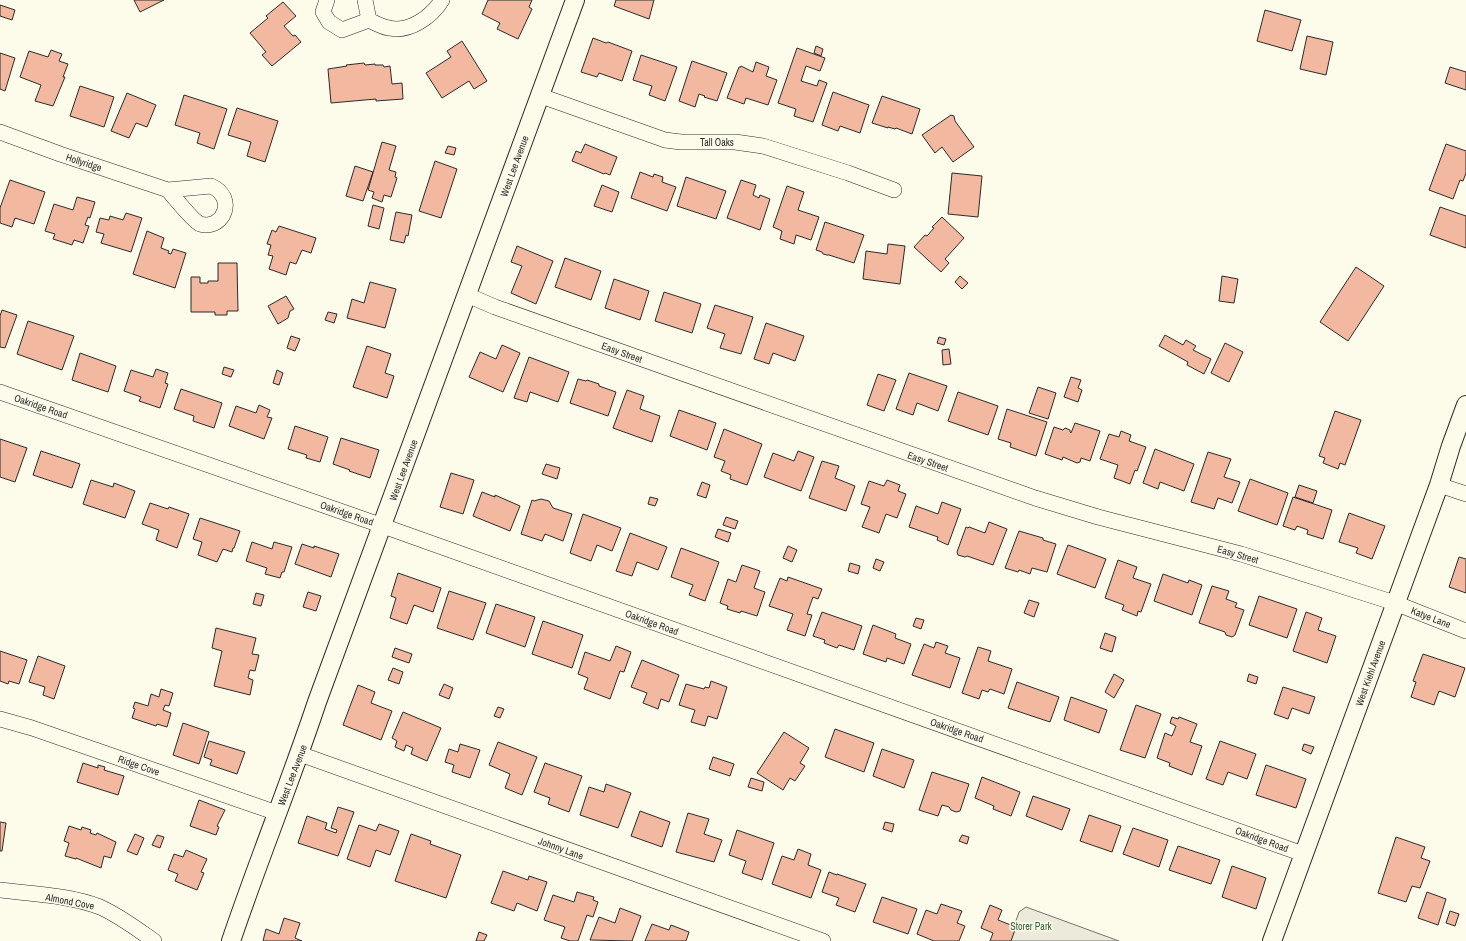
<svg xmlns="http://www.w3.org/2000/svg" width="1466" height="941" font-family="'Archivo Narrow',sans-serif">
<rect width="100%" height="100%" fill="#fdfbea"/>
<!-- green -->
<path fill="#ecebdb" stroke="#74746e" d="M1026,907L1119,941H1009L1019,912Z"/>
<!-- building -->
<path fill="#f2b8a0" stroke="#2b2b2b" d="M134,0H164L140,12Z
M488,0H532L529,7L532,9L518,39L497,29L500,23L482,14Z
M616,0H654L649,19L614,6Z
M283,2L296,16L284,26L293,36L295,35L301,42L272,66L262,55L266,52L250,33L268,18L266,16Z
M0,5L15,10L12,20L0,16Z
M1265,10L1301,20L1292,51L1257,41Z
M1307,36L1333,42L1326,75L1300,69Z
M593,38L606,43L608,42L632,51L622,81L599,73L597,77L581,72Z
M462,41L487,81L474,89L469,81L442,98L426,73L451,57L447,51Z
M816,46L823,49L821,56L814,53Z
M797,48L825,58L820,71L806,66L801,81L817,86L819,80L827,83L813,122L794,116L796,109L778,103Z
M51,50L62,54L59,61L68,64L63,77H65L53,106L35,101L41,85L20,77L29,51L48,57Z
M0,53L15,58L5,91L0,89Z
M641,55L677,67L665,101L649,95L652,86L633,80Z
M692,61L727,73L717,101L704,97L705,96L699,94L695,107L679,101Z
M756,62L769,67L766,76L777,80L768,105L746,98L744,104L727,98L739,67H741V66L753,72Z
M364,63L365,65L375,64V65H383L384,67L390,66L392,84L402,83L403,99L376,101V99L331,103L328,69L347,66L346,65Z
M1450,67L1466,72V90L1445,83Z
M80,86L114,97L104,127L70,116Z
M833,92L869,105L860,133L840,126L838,131L822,125Z
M127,93L156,105L147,127L136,123L129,138L111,131Z
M184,95L227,109L214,149L197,143L200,133L175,125Z
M882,96L920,109L912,134L896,128L895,129L888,127V128L872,123Z
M237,108L278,121L265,162L247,156L251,142L228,135Z
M951,115L954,116L955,121L974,147L953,162L942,147L935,153L922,135Z
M382,142L396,146L389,170L396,172L395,177L397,178L391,197L384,195L382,202L372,198L374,192L368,190Z
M585,144L617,157L610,175L605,173L604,174L572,161L576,151L581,153Z
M1446,144L1466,151V173L1463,181L1460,180L1453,199L1429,190Z
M448,146L456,148L454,155L445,153Z
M435,161L457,169L441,218L419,211Z
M355,166L373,172L363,201L346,196Z
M640,172L653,177L654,174L663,177L662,182L676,187L667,211L631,198Z
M952,173L982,176L978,217L948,214Z
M686,177L726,191L716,219L677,206Z
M10,180L45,192L34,224L15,218L12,227L0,223V208Z
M741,180L756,185L753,195L759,198L760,195L770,199L760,230L727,218Z
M602,185L619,192L612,212L594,206Z
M787,186L804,192L798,210L819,217L811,240L796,235L794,244L780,239L782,231L773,227Z
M77,197L95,202L90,218L88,217L85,225L89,226L83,243L74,240L72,245L53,239L55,234L45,231L54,204L73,210Z
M373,205L384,208L379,229L368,226Z
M1440,207L1466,216V248L1430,235Z
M396,212L412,215L408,236L406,235L404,243L390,240Z
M126,213L142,218L131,252L101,243L104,234L96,232L100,218L109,220L110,216L123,220Z
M942,217L964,238L945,259L949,263L941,272L914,247L925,235L927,236L934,228L932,227Z
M825,222L864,235L854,263L829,255H827L823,254L822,252L816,250Z
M279,226L316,238L311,253L302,250L296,264L290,262L286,275L269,269L273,256L268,255L271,245L267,244L272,230L276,232Z
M147,231L164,238L161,248L169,251L168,253L171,254L173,249L186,253L175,288L133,274Z
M888,244L905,246L900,284L863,279L866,251L887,254Z
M517,246L553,261L536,304L511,293L522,266L511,262Z
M565,258L601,271L591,300L555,287Z
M218,263H237L238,311H227V315H215V312H191V277H200V283H208V281H218Z
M1356,267L1384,286L1348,341L1320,322Z
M960,276L968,283L962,289L955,282Z
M1222,276L1238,279L1234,303L1219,301Z
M614,279L649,291L640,320L605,308Z
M370,282L396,289L385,328L347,318L352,299L364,303Z
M664,292L701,304L692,333L655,321Z
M286,296L294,309L290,311L288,318L278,324L268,306Z
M715,305L753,317L741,354L720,348L725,334L707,328Z
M2,310L17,315L5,348L0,347V316Z
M328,312L337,314L334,323L325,320Z
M28,321L74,336L62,370L17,354Z
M766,323L804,336L795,361L773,353L769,364L754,359Z
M1165,335L1183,345L1186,340L1196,346L1193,350L1211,359L1204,374L1187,365L1188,362L1159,346Z
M291,336L300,339L295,351L287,348Z
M939,337L946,339L944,345L937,343Z
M1225,343L1243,352L1229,382L1211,373Z
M502,345L520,353L503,392L469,377L480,352L496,359Z
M367,346L391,354L385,373L394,376L387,398L353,387Z
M949,349L951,364L943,365L942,350Z
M80,353L116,366L108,392L72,380Z
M529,357L569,372L558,402L530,392L527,402L514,398Z
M224,367L234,370L231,377L222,374Z
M156,369L168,373L165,383L168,384L160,408L139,401L141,397L124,391L131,370L153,377Z
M277,370L283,373L279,385L273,383Z
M909,373L947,386L938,411L917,403L913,415L896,409Z
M878,374L896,380L884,411L867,405Z
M1071,377L1081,380L1078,388L1082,390L1078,402L1064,397Z
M578,379L586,381L587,380L599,384V386L616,392L608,416L570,403Z
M1038,387L1056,393L1048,419L1029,413Z
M181,389L222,403L214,428L193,421L194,416L174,409Z
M627,390L644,396L640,409L660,416L652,442L613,428Z
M958,392L998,406L988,435L948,421Z
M259,405L270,410L267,417L272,418L264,439L229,426L236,406L256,413Z
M1007,409L1047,422L1036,456L1010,447L1011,443L998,439Z
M679,410L716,423L707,450L670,436Z
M1335,411L1361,420L1345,465L1340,463L1338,469L1323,463L1325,458L1319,456Z
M1075,423L1100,431L1090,461L1081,458L1080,462L1077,463L1063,457L1062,460L1045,454L1054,427L1063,430L1065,428L1070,430V432L1071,433Z
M295,426L328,437L320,462L306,458L307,455L288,449Z
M724,429L762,444L747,485L730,479L731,475L721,471L725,461L714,457Z
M1121,431L1131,435L1129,441L1146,447L1137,471L1135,470L1130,484L1114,478L1118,465L1100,459L1109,434L1119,437Z
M341,438L379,450L370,478L349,471L350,470L333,464Z
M0,439L27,448L15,482L0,477Z
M1155,449L1194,464L1184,491L1160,482L1158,489L1143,483Z
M41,451L80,464L72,488L33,475Z
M798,451L814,457L801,491L764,477L773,453L794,461Z
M1208,452L1231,459L1224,477L1240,482L1232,503L1218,498L1214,509L1191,502Z
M822,461L839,466L835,478L855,486L846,511L809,498Z
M546,464L560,468L557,479L542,474Z
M451,473L474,480L463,514L440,507Z
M1250,479L1288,493L1277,525L1238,511Z
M91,480L113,487L114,483L135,491L125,518L83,504Z
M887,480L900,485L898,491L906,494L897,518L886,514L879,533L862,527L870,507L861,504L869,481L884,486Z
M702,482L710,485L706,498L697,495Z
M1299,485L1317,491L1313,503L1295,497Z
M482,492L495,497V495L520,506L510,531L473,516Z
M650,497L658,499L655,506L648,504Z
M1293,497L1332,510L1323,539L1307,534L1308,530L1297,526L1295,530L1283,526Z
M541,499L549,501L553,508L572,514L563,541L545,534L542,541L521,534L532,500L534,501Z
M942,502L961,509L948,545L937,540L938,537L909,527L916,506L938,514Z
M150,503L168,509L169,507L189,514L177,548L156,540L159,530L142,524Z
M1349,513L1385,526L1372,559L1356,553L1358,548L1339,542Z
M583,514L621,528L612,551L597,545L591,561L570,553Z
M726,517L738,521L735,529L723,525Z
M200,518L240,531L234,548H233L232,552L223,549L217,562L198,555L202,542L193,539Z
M989,522L1007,529L993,565L967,556L965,557L958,555L957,552L966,527L968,528L969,527L985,533Z
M718,529L731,533L728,542L715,537Z
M1019,531L1043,538V540L1056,544L1047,572L1032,568L1030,574L1019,570L1018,572L1005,568Z
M630,533L667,547L658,570L637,562L632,576L616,571Z
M252,542L272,549L274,542L292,547L284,572H282L280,578L265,574L267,568L246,561Z
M302,544L314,548V546L339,554L331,577L295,564Z
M1068,545L1106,559L1095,588L1057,574Z
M788,546L797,550L792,562L783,558Z
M681,548L719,562L705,601L689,595L693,585L671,577Z
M1459,557L1466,559V593L1449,587Z
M876,559L884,562L880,571L873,568Z
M1118,560L1137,567L1133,578L1151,584L1141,612L1138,611L1137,616L1122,610L1124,605L1105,598Z
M850,563L860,566L858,574L848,571Z
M742,565L760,571L754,588L765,592L757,616L741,611L740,613L727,609L728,606L720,603L728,579L736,582Z
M398,573L441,588L433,612L414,605L407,624L390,618L396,598L391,596Z
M1163,574L1188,583L1189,580L1202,585L1192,615L1154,601Z
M788,577L822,589L818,599L813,597L807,614L812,615L805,636L787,630L793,614L769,606L780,578L787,581Z
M1212,586L1229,591L1226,599L1237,603L1235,607L1244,610L1235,635L1232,637L1226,635L1225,632L1199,623Z
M449,591L486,603L473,640L437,628Z
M308,592L321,596L316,611L303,607Z
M256,593L264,595L261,606L253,604Z
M1259,596L1297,609L1287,638L1249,625Z
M1029,600L1039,603L1034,617L1024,613Z
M496,604L535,617L525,647L486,633Z
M822,612L862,626L854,650L839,645L837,648L824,643L825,640L813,636Z
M1306,612L1322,618L1318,630L1336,636L1327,663L1293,651Z
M916,618L924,620L921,629L913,626Z
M543,621L583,635L572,668L532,654Z
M873,625L896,634L895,638L911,644L904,664L887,658L886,662L863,654Z
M216,628L256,638L252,654L259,655L255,671L250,670L248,678L253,680L250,695L214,686L222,651L212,648Z
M1105,633L1116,637L1112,652L1100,648Z
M936,642L948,646L945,653L960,658L950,688L912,675L924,644L934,648Z
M616,646L631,652L624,672L620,671L610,699L584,689L588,678L578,674L585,652L610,661Z
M978,647L991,651L988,661L1012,669L1004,694L990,689L988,692L982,690L979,699L962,693Z
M395,648L412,654L409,663L392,657Z
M0,651L27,660L19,684L9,681L8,684L0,681Z
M1423,654L1465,668L1455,697L1439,691L1434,705L1411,697L1416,682L1413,681Z
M38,656L65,666L54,699L43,695L45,687L29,682Z
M642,660L679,675L669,702L661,699L658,709L643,703L647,693L631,687Z
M393,668L403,672L399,684L388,680Z
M1114,674L1124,680L1114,698L1105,692Z
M1249,674L1258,677L1256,684L1247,681Z
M711,681L727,687L717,719L708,716L705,726L691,722L695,710L679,705L686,684L704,689L705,687L709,688Z
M1017,682L1059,697L1050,722L1008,708Z
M444,684L453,688L449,699L439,695Z
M358,685L375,692L371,703L392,711L381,740L343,725Z
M1283,687L1315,697L1309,714L1292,708L1288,719L1274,714Z
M161,689L173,693L169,706L165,705L163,710L171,713L167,727L157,724L156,726L132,718L135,709L133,708L135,702L148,706L151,694L159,697Z
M1071,697L1107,710L1099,733L1064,720Z
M1136,705L1161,714L1145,758L1120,750Z
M498,707L504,709L500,718L494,716Z
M403,712L441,728L427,761L411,754L413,748L406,745L404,751L395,747L397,741L392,738Z
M1172,717L1178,719L1179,717L1197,724L1190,742L1202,746L1192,775L1169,766L1170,763L1157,758L1165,733L1172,736L1176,726L1170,723Z
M183,723L209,732L199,764L173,755Z
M835,729L874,743L864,772L825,757Z
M784,732L809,748L800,763L805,766L795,781L790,778L783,790L757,773Z
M209,741L245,752L237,774L210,765L212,760L204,757Z
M1220,741L1256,754L1247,779L1228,772L1223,785L1206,779Z
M498,742L537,757L522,795L505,788L510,774L489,765Z
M460,744L480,750L470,778L452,772L454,765L445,762L449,749L458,752Z
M1304,744L1314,747L1311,754L1302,750Z
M882,749L914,760L904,788L873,776Z
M713,757L734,764L730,776L709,769Z
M83,763L98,768V765L105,767L104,770L124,776L118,795L77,782Z
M545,763L582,776L569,812L548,804L550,798L534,792Z
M1266,765L1306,779L1296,808L1256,795Z
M932,772L969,784L960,811L956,812L951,810L949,807L942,805L938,816L919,810Z
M982,777L1020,792L1011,816L993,809L994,806L975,798Z
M751,778L764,782L762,791L748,787Z
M606,784L631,793L618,828L580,815L589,787L604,792Z
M1033,796L1070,809L1062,830L1026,816Z
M199,800L225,810L217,826L219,827L216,835L190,826Z
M338,807L354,812L338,856L298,843L307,816L327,823L325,829L336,833L337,830L331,828Z
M640,811L670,822L662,847L631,836Z
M688,813L709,819L704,834L722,840L714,862L676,852Z
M1089,815L1121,826L1112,852L1080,841Z
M0,822L6,823L2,851H0Z
M885,822L894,824L892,832L883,829Z
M379,824L399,831L390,855L376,850L370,867L347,859L359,825L376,831Z
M69,826L81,830L82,827L91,830L90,833L96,835L97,833L116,842L111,858L104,856L101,868L76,858V859L65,856L69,843L64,841Z
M1133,828L1168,840L1159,867L1123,854Z
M737,830L774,843L762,880L742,873L746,861L729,855Z
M135,834L144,838L137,855L127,851Z
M411,834L431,841L430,844L461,855L446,898L395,881Z
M157,835L164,837L160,848L152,845Z
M962,835L969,837L967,844L959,841Z
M1396,837L1425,847L1421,858L1430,861L1420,888L1412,886L1406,902L1378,893Z
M1178,846L1220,860L1211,884L1169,870Z
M798,849L811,854L808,865L821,870L811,898L772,884L782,856L794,860Z
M186,850L207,859L201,872L204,873L197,890L175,881L178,874L168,870L174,854L183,857Z
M1232,866L1266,878L1256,909L1222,897Z
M503,871L528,880L529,876L547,882L537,911L517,903L514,911L491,903Z
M829,872L837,875V874L866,884L855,912L836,905L839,898L822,892Z
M577,892L594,897L593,900L598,902L593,917L587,915L578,941H570L561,938L565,927L544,920L553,895L574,902Z
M1427,892L1446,899L1438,925L1418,918Z
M882,897L917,909L908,934L873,922Z
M941,904L962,911L957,923L965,926L959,941H934L917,934L926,910L937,914Z
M990,905L1002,910L998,920L1016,927L1011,941H990L993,933L981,928Z
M620,908L641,916L632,941L590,940L599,917L615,923Z
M1450,911L1459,914L1455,926L1446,923Z
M284,918L300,923L295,938L302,941H263L266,929L279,934Z
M652,924L669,930L671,925L689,932L686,941H645Z
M479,932L487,935L484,941H476Z"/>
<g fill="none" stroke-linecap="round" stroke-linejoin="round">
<defs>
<path id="minor" d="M327,0L323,12L329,22L342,30L369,20C375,23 382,27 389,28C410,33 432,16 442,0
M365,0L369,20
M541,96L665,140L681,142H735L763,146L848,173L894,190
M0,132L60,154L168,190L211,186C237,197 224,231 200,224C193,221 174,197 168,190
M467,295L495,307L1035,498L1098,517L1241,554L1395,603L1466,631
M0,392L383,526L1303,854
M1439,485L1466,494
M0,719L32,728L277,813
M300,754L823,941
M0,890C32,894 69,895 100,907C120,916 137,929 154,941"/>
<path id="tertiary" d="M231,941C258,861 290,783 317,702L575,0
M1272,941L1439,485L1451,446L1466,405"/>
</defs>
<!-- minor casing -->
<use href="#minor" stroke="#2b2b2b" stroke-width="16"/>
<!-- tertiary casing -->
<use href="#tertiary" stroke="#2b2b2b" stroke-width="20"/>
<!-- minor -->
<use href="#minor" stroke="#fdfbea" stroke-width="15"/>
<!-- tertiary -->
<use href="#tertiary" stroke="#fdfbea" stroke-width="18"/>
</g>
<g text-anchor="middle" stroke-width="3" stroke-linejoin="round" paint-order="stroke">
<!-- street labels -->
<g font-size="10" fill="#2b2b2b" stroke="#fdfbea">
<text x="717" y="146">Tall Oaks</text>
<text transform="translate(84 162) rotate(18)" y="4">Hollyridge</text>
<text transform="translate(514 166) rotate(-70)" y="4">West Lee Avenue</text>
<text transform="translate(622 352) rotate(20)" y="4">Easy Street</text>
<text transform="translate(41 406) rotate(19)" y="4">Oakridge Road</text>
<text transform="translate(928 461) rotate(19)" y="4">Easy Street</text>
<text transform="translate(403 470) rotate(-70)" y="4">West Lee Avenue</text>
<text transform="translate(347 513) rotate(19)" y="4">Oakridge Road</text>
<text transform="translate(1238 554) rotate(16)" y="4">Easy Street</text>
<text transform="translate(1431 617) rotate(21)" y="4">Katye Lane</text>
<text transform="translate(652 622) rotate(20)" y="4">Oakridge Road</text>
<text transform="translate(1370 673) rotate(-70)" y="4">West Kiehl Avenue</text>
<text transform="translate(957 730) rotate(19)" y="4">Oakridge Road</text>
<text transform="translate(139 765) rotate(19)" y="4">Ridge Cove</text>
<text transform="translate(292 775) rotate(-69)" y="4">West Lee Avenue</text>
<text transform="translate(1262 839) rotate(20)" y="4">Oakridge Road</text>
<text transform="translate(561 848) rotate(20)" y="4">Johnny Lane</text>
<text transform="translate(70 901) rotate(11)" y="4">Almond Cove</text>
</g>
<!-- park labels -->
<g font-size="10" fill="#34623c" stroke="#fdfbea">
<text x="1031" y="930">Storer Park</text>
</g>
</g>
</svg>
